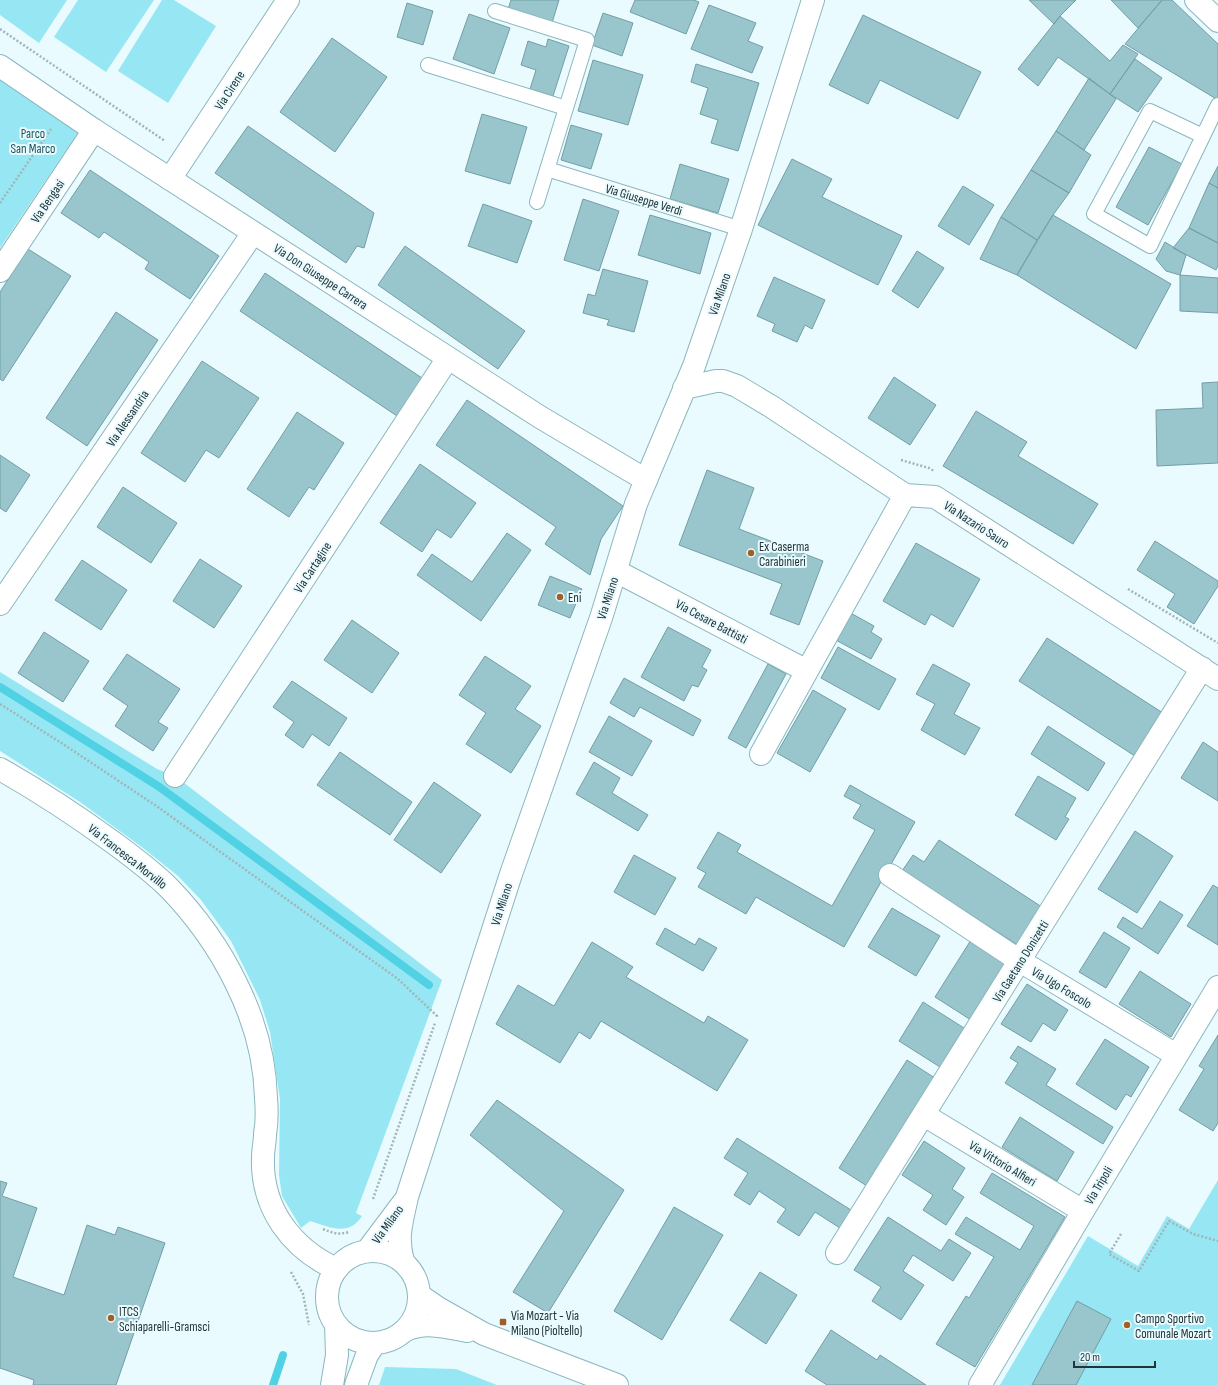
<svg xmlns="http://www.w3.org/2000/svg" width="1218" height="1385" font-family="'Sofia Sans Condensed',sans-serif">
<rect width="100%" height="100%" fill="#e9fbfe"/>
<!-- green -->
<path fill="#96e7f3" d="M0,0H67L39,43L0,15Z
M78,0H154L106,72L54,37Z
M162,0H174L216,26L168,103L118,71Z
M0,78L79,131L0,248Z
M0,672L157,769L175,776L442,980L356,1213L362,1216C349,1237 329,1227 310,1221L301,1228L282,1196L279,1175L280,1099L270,1032L260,1000L231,941L201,900L178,876L143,848L80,802L0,751Z
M1218,1180V1385H1000L1088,1236L1138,1266L1167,1216L1189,1229Z
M385,1367L456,1369L497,1385H379Z"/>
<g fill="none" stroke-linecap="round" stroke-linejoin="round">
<!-- stream -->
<path stroke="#50d2e4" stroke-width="8" d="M0,687L158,786L429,985
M273,1385L283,1355"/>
</g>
<!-- building -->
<path fill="#99c5cc" stroke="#739ea5" d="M511,0H559L552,23L508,9Z
M635,0H694L699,2L686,34L630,12Z
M1029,0H1076L1060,16L1054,24Z
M1111,0H1162L1138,28Z
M1162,0H1172L1218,44V100L1125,44Z
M407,3L433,11L423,45L397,37Z
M709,5L756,23L748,41L763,47L752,73L691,49Z
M603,13L633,23L622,56L592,45Z
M469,14L510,28L494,74L453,59Z
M863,15L981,72L958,119L880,80L868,104L829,85Z
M1060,16L1110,61L1123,45L1138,54L1110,94L1058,57L1038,86L1018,69Z
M332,38L387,77L335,152L280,112Z
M548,39L569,46L553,96L530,89L536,70L521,65L528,41L546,47Z
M1135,59L1162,78L1138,112L1110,94Z
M593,60L643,75L628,125L578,111Z
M696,64L759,83L738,151L711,143L718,120L700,114L708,88L691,82Z
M1089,78L1116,99L1084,150L1056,131Z
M482,114L527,127L510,184L465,171Z
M571,125L602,134L591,169L561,160Z
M248,126L374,213L364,248L357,246L346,263L215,173Z
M1056,131L1091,155L1069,193L1031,170Z
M1149,147L1182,164L1148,225L1116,207Z
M792,159L832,179L822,197L902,236L878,285L758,225Z
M680,164L729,179L718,213L670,199Z
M1218,166V188L1209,183Z
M90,170L219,256L190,299L145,269L149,262L104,232L99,238L61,213Z
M1031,170L1069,193L1053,215L1037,240L1001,217Z
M1209,183L1218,188V243L1189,228Z
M963,186L994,205L969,245L938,226Z
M583,199L619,211L599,271L564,260Z
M483,204L532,221L517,263L468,246Z
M650,215L711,233L700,274L638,255Z
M1053,215L1171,284L1136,349L1017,275Z
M1001,217L1037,240L1017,275L980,259Z
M1189,228L1218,243V265L1216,270L1173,248Z
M1165,242L1186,255L1180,275L1166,271L1156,259Z
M405,246L525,331L498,369L378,285Z
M28,249L71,276L3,381L0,379V292Z
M917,251L944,268L918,308L892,291Z
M603,269L648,281L634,332L607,325L609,320L583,313L588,294L595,296Z
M265,273L422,378L397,416L240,311Z
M1180,275L1218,278V313L1180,311Z
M774,277L825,300L812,329L805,325L797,342L772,331L775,324L757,316Z
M116,312L158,340L87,446L46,418Z
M202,361L259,398L219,458L206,450L185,482L141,453Z
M894,377L936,405L910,445L868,418Z
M1218,382V463L1157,466L1156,410L1203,408L1202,383Z
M467,400L623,506L601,539L590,575L545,544L556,527L436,445Z
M976,411L1027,442L1018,456L1098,504L1073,544L943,466Z
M297,412L344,443L314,490L309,487L289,517L247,489Z
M0,455L30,475L6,512L0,508Z
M420,464L476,503L451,538L437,529L422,552L380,523Z
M707,470L754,488L739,529L823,561L799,625L770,614L782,584L679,545Z
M123,487L177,523L151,563L97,527Z
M507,533L531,550L481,621L417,575L432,554L472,582Z
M1155,541L1218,581V586L1194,624L1167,607L1175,594L1137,570Z
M916,543L980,579L953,627L931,614L925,625L883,601Z
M200,559L242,586L214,628L173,601Z
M82,560L127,590L101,630L55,600Z
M550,576L582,589L570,618L538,605Z
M847,611L874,626L871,632L882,639L871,659L832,638Z
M352,620L399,653L372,693L324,660Z
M668,627L711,650L702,667L707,670L698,687L692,685L684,701L641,677Z
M44,632L89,661L63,702L18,673Z
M1047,638L1166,715L1138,758L1019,681Z
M838,647L896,679L879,710L821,678Z
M127,654L180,689L158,722L168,728L153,751L115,726L128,706L103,689Z
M485,656L531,686L515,709L541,726L511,773L466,744L486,713L459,695Z
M768,664L786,674L746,748L728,738Z
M933,664L970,684L954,714L980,728L965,755L921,730L935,704L916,694Z
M624,678L701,720L693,736L640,707L634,717L610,703Z
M292,681L347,718L329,746L312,734L303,748L285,735L294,722L273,707Z
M813,690L846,709L810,772L777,753Z
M609,716L652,741L632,776L589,752Z
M1048,726L1105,763L1088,791L1031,754Z
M1203,742L1218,752V801L1181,778Z
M340,752L412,802L390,835L317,785Z
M594,762L620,778L612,793L648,815L638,831L576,794Z
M1038,776L1076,798L1065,817L1069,819L1056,840L1015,815Z
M434,782L481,815L441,873L394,840Z
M850,785L915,822L844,947L756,897L746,914L698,887L706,873L697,868L718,832L741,845L737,852L832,906L875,830L853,818L861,805L844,796Z
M1135,831L1173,856L1137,913L1098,889Z
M939,840L1045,909L1021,947L902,871L913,855L924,862Z
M634,855L676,878L655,915L614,892Z
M1213,885L1218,888V945L1187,926Z
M1160,901L1183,915L1158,954L1117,927L1123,917L1142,929Z
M892,908L940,936L916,976L868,947Z
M665,928L695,945L699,938L717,948L703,971L656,944Z
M1104,932L1130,948L1106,988L1079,972Z
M971,940L1007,964L971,1020L935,997Z
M592,942L633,967L626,977L704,1023L708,1016L748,1040L717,1091L601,1021L590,1039L579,1032L560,1063L496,1024L518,985L554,1006Z
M1140,971L1191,1004L1171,1037L1119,1004Z
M1027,984L1068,1010L1055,1031L1043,1023L1031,1042L1001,1024Z
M923,1002L964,1028L940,1067L899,1041Z
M1218,1035V1123L1213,1131L1179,1110L1204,1069L1199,1066Z
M1105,1039L1149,1067L1131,1097L1126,1094L1116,1110L1076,1084Z
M1018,1046L1056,1069L1046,1085L1113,1127L1103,1144L1005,1083L1018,1063L1010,1058Z
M907,1060L938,1080L870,1188L839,1168Z
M497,1100L624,1190L548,1313L513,1292L564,1211L470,1135Z
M1020,1117L1074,1152L1057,1181L1002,1147Z
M737,1138L851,1210L840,1228L815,1212L799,1236L777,1222L786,1209L759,1191L750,1205L734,1195L748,1173L724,1158Z
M924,1141L965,1168L952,1189L964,1197L946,1225L923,1210L933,1195L902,1175Z
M992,1173L1065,1217L975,1367L936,1344L966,1296L969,1298L994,1257L955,1234L966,1217L1020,1250L1034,1226L980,1193Z
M0,1181L7,1183L2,1196L37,1208L13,1277L64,1295L87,1225L115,1235L118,1227L165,1243L116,1385H33L34,1380L0,1368Z
M674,1207L723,1235L662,1340L614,1311Z
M888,1217L941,1251L949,1239L971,1253L953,1281L913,1255L903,1271L924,1285L901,1320L872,1301L881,1287L854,1270Z
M760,1272L797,1295L766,1344L730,1320Z
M1077,1301L1111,1319L1076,1385H1032Z
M831,1330L877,1360L880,1355L926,1385H827L805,1371Z"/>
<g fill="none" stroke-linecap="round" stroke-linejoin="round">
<defs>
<path id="lane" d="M495,11L587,40L537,202
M428,65L566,108
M1203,136L1150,111L1094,214L1150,246L1218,105
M547,169L741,229"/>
<path id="street" d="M1196,0L1218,21
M170,179L288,0
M0,271L94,130
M684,388L716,381H723L737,386L772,407L905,495L935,497L1218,679
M646,480L694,366L741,229L813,0
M616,571L807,671L905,495
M0,604L253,233
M761,754L807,671
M0,769C39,791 77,816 114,843C133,857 152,871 169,888C196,916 219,948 236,983C254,1019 265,1059 266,1098C267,1110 267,1123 265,1134C265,1142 263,1149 263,1157C261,1208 291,1248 336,1269
M175,776L448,358
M890,875L1020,961L1176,1055
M924,1115L1083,1211
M837,1253L1202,668
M419,1295L438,1308L484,1334L617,1385
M406,1330C425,1321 447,1327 467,1331
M980,1385L1083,1211L1218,987"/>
<path id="secondary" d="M0,66L94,130L540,417L646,480L636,504L601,618L511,874L407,1197C402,1221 396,1237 403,1261
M327 1297a46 46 0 1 1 92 0a46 46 0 1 1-92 0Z
M367,1251L403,1203
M332,1385L337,1355L336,1325
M356,1385L367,1355L375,1343"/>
</defs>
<!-- lane casing -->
<use href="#lane" stroke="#8bb7be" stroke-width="16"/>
<!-- street casing -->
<use href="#street" stroke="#8bb7be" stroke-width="24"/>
<!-- secondary casing -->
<use href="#secondary" stroke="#8bb7be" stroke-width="24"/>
<!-- path -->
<path stroke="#a2b4b7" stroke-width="2.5" stroke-dasharray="2 2" stroke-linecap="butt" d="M0,29L165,141
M0,203L51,129
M901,460L929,468L934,471
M1128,589L1218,643
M0,704L63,744L155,805L398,979L437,1016L436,1018
M373,1199L435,1023
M323,1229C332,1233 339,1235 349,1232
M1121,1234L1109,1254L1139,1271L1169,1221L1193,1234L1218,1241
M291,1272L303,1294L309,1325"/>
<!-- lane -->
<use href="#lane" stroke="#fff" stroke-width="14"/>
<!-- street -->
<use href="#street" stroke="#fff" stroke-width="22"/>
<!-- secondary -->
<use href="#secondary" stroke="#fff" stroke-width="22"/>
</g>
<!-- markers -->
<g fill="#9f5f28" stroke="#e9fbfe" stroke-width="1.5">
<circle cx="751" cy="553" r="4"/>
<circle cx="560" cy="597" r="4"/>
<circle cx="111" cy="1318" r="4"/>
<rect x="499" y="1318" width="8" height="8" rx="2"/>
<circle cx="1127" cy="1325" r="4"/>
</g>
<g text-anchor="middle" stroke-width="4" stroke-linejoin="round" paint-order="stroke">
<!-- street labels -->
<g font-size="13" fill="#223437" stroke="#e9fbfe">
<text transform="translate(229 90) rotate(-57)" y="5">Via Cirene</text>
<text transform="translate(644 199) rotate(17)" y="5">Via Giuseppe Verdi</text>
<text transform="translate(47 201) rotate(-56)" y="5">Via Bengasi</text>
<text transform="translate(321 276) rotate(33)" y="5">Via Don Giuseppe Carrera</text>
<text transform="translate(719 294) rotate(-71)" y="5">Via Milano</text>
<text transform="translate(127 418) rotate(-56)" y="5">Via Alessandria</text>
<text transform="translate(977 524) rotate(33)" y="5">Via Nazario Sauro</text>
<text transform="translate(312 567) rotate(-57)" y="5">Via Cartagine</text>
<text transform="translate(607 598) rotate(-72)" y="5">Via Milano</text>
<text transform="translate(712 621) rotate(28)" y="5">Via Cesare Battisti</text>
<text transform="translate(128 856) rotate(38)" y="5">Via Francesca Morvillo</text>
<text transform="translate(501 904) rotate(-72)" y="5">Via Milano</text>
<text transform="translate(1020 961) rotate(-58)" y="5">Via Gaetano Donizetti</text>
<text transform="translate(1062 987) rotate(31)" y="5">Via Ugo Foscolo</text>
<text transform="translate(1003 1163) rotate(31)" y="5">Via Vittorio Alfieri</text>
<text transform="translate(1098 1185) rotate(-59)" y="5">Via Tripoli</text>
<text transform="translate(387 1224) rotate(-54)" y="5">Via Milano</text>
</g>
<!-- park labels -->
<g font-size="13" fill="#1b525a" stroke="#e9fbfe">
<text x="33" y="138">Parco<tspan x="33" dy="15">San Marco</tspan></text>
</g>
<!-- poi labels -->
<g font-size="13" fill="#223437" stroke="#e9fbfe" text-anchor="start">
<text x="759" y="551">Ex Caserma<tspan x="759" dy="15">Carabinieri</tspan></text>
<text x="568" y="602">Eni</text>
<text x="119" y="1316">ITCS<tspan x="119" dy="15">Schiaparelli-Gramsci</tspan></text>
<text x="511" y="1320">Via Mozart - Via<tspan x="511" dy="15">Milano (Pioltello)</tspan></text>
<text x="1135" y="1323">Campo Sportivo<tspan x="1135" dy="15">Comunale Mozart</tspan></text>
</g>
</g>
<!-- scale -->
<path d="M1074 1361v6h81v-6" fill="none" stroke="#223437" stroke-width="2"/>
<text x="1080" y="1361" font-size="12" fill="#223437" stroke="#e9fbfe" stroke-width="3" paint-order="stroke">20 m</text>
</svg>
